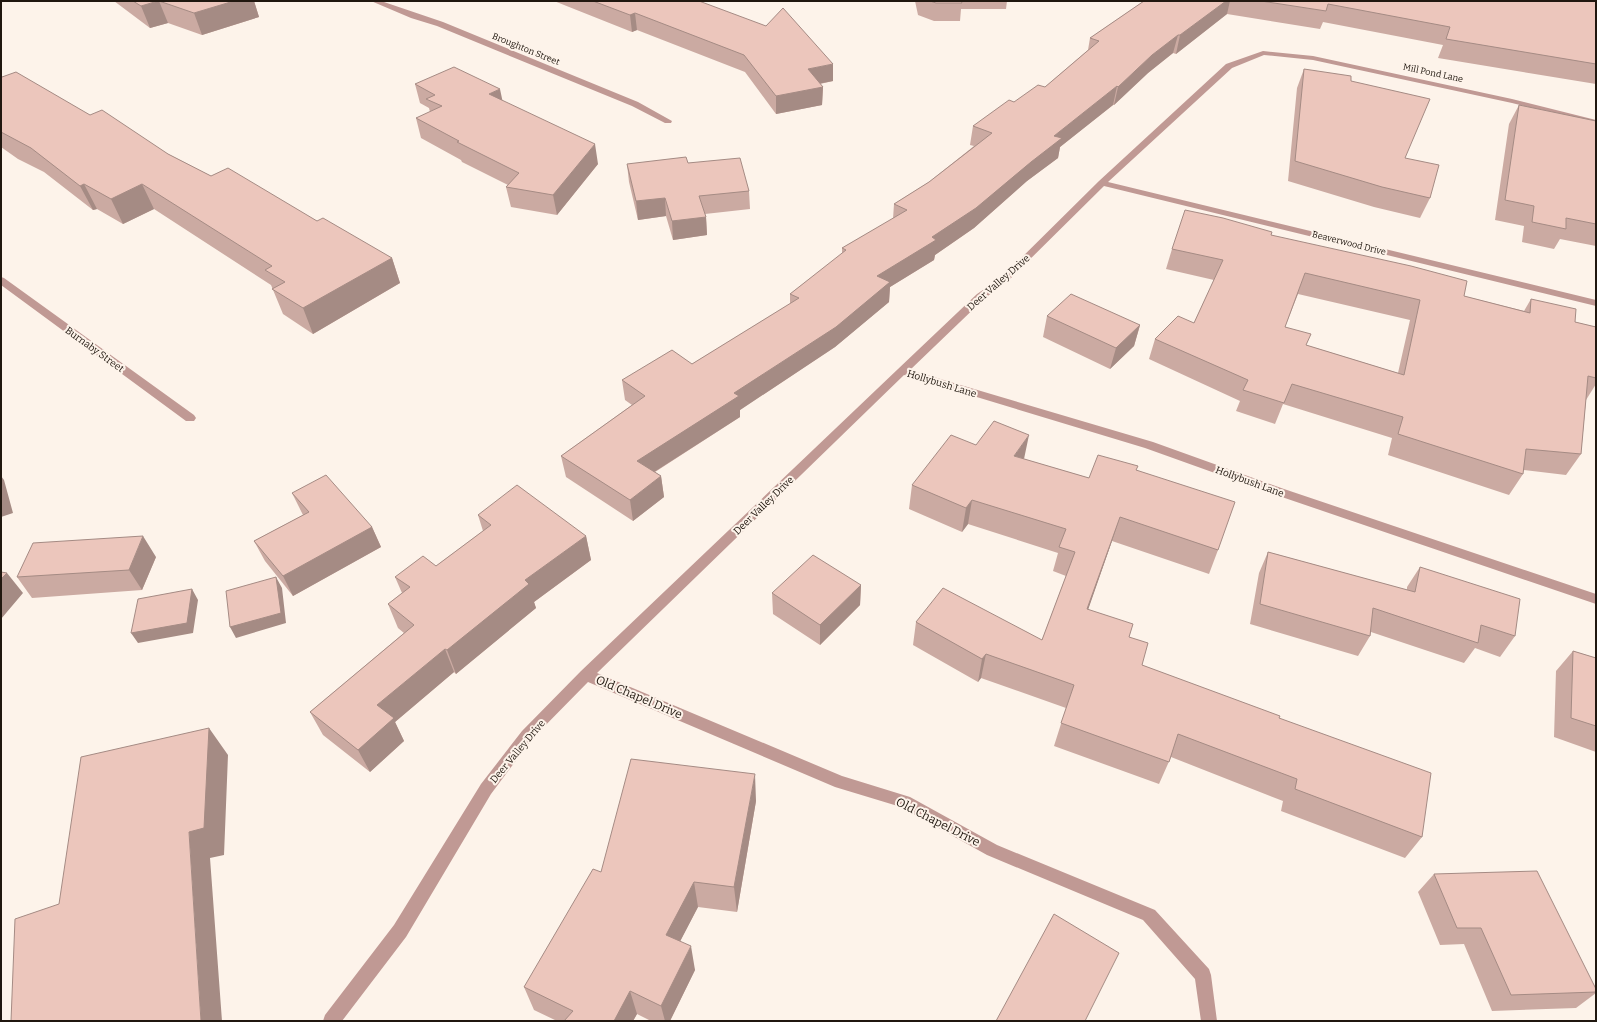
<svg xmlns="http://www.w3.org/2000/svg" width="1597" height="1022" font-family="Bitter,serif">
<rect width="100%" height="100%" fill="#fdf3ea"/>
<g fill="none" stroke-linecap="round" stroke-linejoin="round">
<!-- minor -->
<path fill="#c09994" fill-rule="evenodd" d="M371,1H381L443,22L638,102L672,121L671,123H665L632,106L437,26L411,18Z
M1263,51L1313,56L1512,99L1596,120V124L1512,103L1313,60L1264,55L1232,68L1108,182L1596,300V306L1104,186L1008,281L985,298L910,370L1153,442L1284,489L1596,594V604L1276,495L1145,448L904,375L597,673L842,776L910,797L997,845L1155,910L1209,969L1211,975L1217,1021H1201L1195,979L1143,920L987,855L901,807L835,787L588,682L532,739L491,794L406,937L342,1021H323L325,1015L394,925L481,784L522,731L581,671L898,369L977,294L1002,277L1099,181L1226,64Z
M1,277L4,278L194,415L196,418L194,421H186L1,285Z"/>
</g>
<!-- wall -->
<path fill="#cbaaa2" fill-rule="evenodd" d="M114,1H254L259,17L202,35L168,23L150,28Z
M554,1H699L833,81L820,84L823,87L822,105L776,114L745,72L637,30L632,32Z
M915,1H1007L1006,9H961L960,21H934L918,15Z
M1144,1H1596V84L1438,58L1443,45L1323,22L1320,29L1227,14L1176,54L1173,53L1148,73L1114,105H1113L1060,147L1058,158L1027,181L974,228L935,255L934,260L890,287L889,302L835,347L740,410V417L655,472L661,476L664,497L633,521L566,477L561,456L632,405L625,400L622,380L692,364L790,304V294L842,254V248L893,219L894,204L929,182L974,146L970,145L973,126L1014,102L1045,87L1088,50L1090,38Z
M1304,69L1351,81L1405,158L1430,198L1420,218L1374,207L1288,181L1297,88Z
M1,76L90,115L168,154L211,176L317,221L392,258L400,283L313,334L283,314L271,285L154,209L123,224L97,209L93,210L44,172L18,159L1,147Z
M415,84L502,100L598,164L557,215L511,207L506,187L508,185L462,162L461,160L421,138L416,118L430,112L429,108L420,103Z
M1519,105L1596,121V246L1560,239L1554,249L1522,242L1524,226L1495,220L1509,124Z
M688,163L749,191L750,209L705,214L706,217L707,235L673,240L666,216L638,220L629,182L627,164Z
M1271,235L1464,296L1524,311L1531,299L1575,322L1596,327V384L1586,400L1581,454L1566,475L1523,470V474L1509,495L1388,455L1392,438L1283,404L1275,424L1236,411L1240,401L1149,359L1155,339L1194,323L1214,280L1166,269L1172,249ZM1298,294L1410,320L1398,373L1306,345L1285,327Z
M1047,316L1140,325L1134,346L1110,369L1043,337Z
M976,445L1089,478L1136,470L1218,550L1209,574L1112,541L1088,609L1129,637L1142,665L1279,718L1422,837L1405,858L1281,811L1283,801L1171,757L1159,784L1054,746L1066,708L981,678L978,682L913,645L916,622L1042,640L1066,576L1053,571L1058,553L968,524L962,532L909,509L912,485Z
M292,493L372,527L381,547L293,596L265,561L254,541L303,515Z
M478,515L586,536L591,560L534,602L536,608L456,674L454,672L395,722L404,741L370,772L323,735L310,712L404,633L398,628L388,604L402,593L395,577L436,566L483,531Z
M1268,552L1407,590V587L1420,567L1515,636L1500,657L1475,648L1464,663L1371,632L1370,636L1358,656L1250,624L1259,573Z
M156,557L142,590L32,598L17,577Z
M861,585L860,605L820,645L773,614L772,593Z
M1573,651L1596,658V752L1554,737L1556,671Z
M756,801L737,912L698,907L680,941L695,970L670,1021H651L637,1014L633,1021H557L534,1010L524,987L601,872Z
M1434,874L1596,989V993L1576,1008L1492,1011L1464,944L1440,945L1418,892Z"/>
<!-- shaded-wall -->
<path fill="#a58b84" d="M159,1L168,23L150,28L141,6Z
M234,1H254L259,17L202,35L194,13Z
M1226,1H1230L1227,14L1176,54L1180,35Z
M635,13L637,30L632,32L630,15Z
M1178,35L1173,53L1148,73L1114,105L1118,87L1152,55Z
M833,64V81L807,86L808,69Z
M1117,86L1113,105L1060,147L1058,158L1027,181L974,228L935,255L934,260L890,287L889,302L835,347L740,410V417L640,481L637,461L734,393L877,276L932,237L1054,136Z
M823,87L822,105L776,114V96Z
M500,89L504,108L489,94Z
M595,144L598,164L557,215L553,195Z
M84,184L97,209L93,210L80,186Z
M142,184L154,209L123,224L111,199Z
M665,198L666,216L638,220L636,201Z
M706,217L707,235L673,240L672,221Z
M392,258L400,283L313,334L303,308Z
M1140,325L1134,346L1110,369L1116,348Z
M1029,435L1024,459L1014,456Z
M1,476L4,480L13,513L1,517Z
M661,476L664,497L633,521L630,500Z
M972,500L968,524L962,532L966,508Z
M1120,517L1112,541L1080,633L1087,609Z
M372,527L381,547L293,596L283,576Z
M143,536L156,557L142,590L129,570Z
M586,536L591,560L534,602L536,608L456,674L447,650L525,580Z
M7,573L23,593L1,619V579Z
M276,577L282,588L286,623L236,638L230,627Z
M861,585L860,605L820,645V625Z
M192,589L198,600L193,633L138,643L131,633Z
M445,649L454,672L395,722L404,741L370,772L358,750L377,705Z
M986,654L981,678L978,682L982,659Z
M209,728L228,755L224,855L210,858L222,1021H201L189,832Z
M755,774L756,801L737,912L734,887Z
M694,882L698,907L671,959L666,935Z
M691,946L695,970L670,1021H665L661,1006Z
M630,991L637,1014L633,1021H614Z"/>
<!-- building -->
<path fill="#ecc6bc" stroke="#a58b84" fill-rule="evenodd" d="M133,1H158L141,6Z
M159,1H234L194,13Z
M593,1H699L766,26L783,8L833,64L808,69L823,87L776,96L744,55L635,13L630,15Z
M930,1H961L962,3H936Z
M1144,1H1226L1180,35H1178L1152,55L1118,87L1117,86L1054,136L1062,138L1031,162L976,208L932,237L936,240L877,276L890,282L836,327L734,393L739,396L637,461L661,476L630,500L561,456L645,396L622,380L672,350L692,364L799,298L790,294L846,250L842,248L907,210L894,204L929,182L992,133L973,126L1009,100L1014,102L1038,85L1045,87L1099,41L1090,38Z
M1261,1H1596V64L1446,39L1450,27L1328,4L1326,11Z
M454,67L500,89L489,94L595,144L553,195L506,187L519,173L457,142L459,141L416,118L442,106L426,99L435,95L415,84Z
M1304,69L1351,76V81L1430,99L1405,158L1439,165L1430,198L1382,187L1295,161Z
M16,72L90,115L102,110L168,154L211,176L228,168L317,221L323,218L392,258L303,308L272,289L285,282L265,270L272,266L142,184L111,199L84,184L80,186L31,148L1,132V76L2,77Z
M1519,105L1596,121V224L1566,218V229L1532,222L1534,206L1505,200Z
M686,157L688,163L740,158L749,191L699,196L706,217L672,221L665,198L636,201L627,164Z
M1185,210L1223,218L1272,232L1271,235L1411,266L1467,281L1464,296L1530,313L1531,299L1576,309L1575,322L1596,327V378L1588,376L1581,454L1526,449L1523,474L1398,434L1403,417L1292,384L1284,403L1243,390L1248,380L1155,339L1178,316L1194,323L1223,260L1172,249ZM1305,273L1420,300L1404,375L1306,345L1311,334L1285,327Z
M1071,294L1140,325L1116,348L1047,316Z
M994,421L1029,435L1014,456L1089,478L1098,455L1138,466L1136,470L1235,502L1218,550L1120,517L1087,609L1133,624L1129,637L1148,643L1142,665L1280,716L1279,718L1431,773L1422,837L1295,789L1297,779L1178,734L1169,762L1061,723L1074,685L986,654L982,659L916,622L943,588L1042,640L1075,552L1059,547L1066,529L972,500L966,508L912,485L951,435L976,445Z
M326,475L372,527L283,576L254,541L309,512L292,493Z
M517,485L586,536L525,580L529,584L447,650L445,649L377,705L394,718L358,750L310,712L414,625L388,604L410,587L395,577L423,556L436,566L491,525L478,515Z
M143,536L129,570L17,577L33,543Z
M1268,552L1415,592L1420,567L1520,599L1515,636L1481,625L1478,643L1373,608L1370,636L1260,604Z
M813,555L861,585L820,625L772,593Z
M1,572L7,573L1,579Z
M276,577L281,613L230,627L226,591Z
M192,589L187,623L131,633L138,599Z
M1573,651L1596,658V726L1571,718Z
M209,728L204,828L189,832L201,1021H11L15,919L59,904L81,757Z
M631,759L755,774L734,887L694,882L666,935L691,946L661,1006L630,991L614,1021H564L573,1011L524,987L593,869L601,872Z
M1537,871L1596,989V992L1511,995L1481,928H1457L1434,874Z
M1054,914L1119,953L1085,1021H996Z"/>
<g text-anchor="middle" stroke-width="4" stroke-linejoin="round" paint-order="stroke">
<!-- far-street labels -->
<g font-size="9" fill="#20170f" stroke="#fdf3ea">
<text transform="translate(526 49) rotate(22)" y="3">Broughton Street</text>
<text transform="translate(1433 73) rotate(12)" y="3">Mill Pond Lane</text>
<text transform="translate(1349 243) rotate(14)" y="3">Beaverwood Drive</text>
</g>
<!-- street labels -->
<g font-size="10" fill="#20170f" stroke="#fdf3ea">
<text transform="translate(998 282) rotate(-41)" y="4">Deer Valley Drive</text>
<text transform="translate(95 349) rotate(36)" y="4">Burnaby Street</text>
<text transform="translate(942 383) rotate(17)" y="4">Hollybush Lane</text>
<text transform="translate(1250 481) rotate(20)" y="4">Hollybush Lane</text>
<text transform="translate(763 505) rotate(-44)" y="4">Deer Valley Drive</text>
<text transform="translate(517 751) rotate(-50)" y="4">Deer Valley Drive</text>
</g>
<!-- near-street labels -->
<g font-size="12" fill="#20170f" stroke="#fdf3ea">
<text transform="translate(639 697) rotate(23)" y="4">Old Chapel Drive</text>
<text transform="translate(938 822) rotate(27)" y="4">Old Chapel Drive</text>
</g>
</g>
<!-- border -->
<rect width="1597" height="1022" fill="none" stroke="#20170f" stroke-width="4"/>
</svg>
